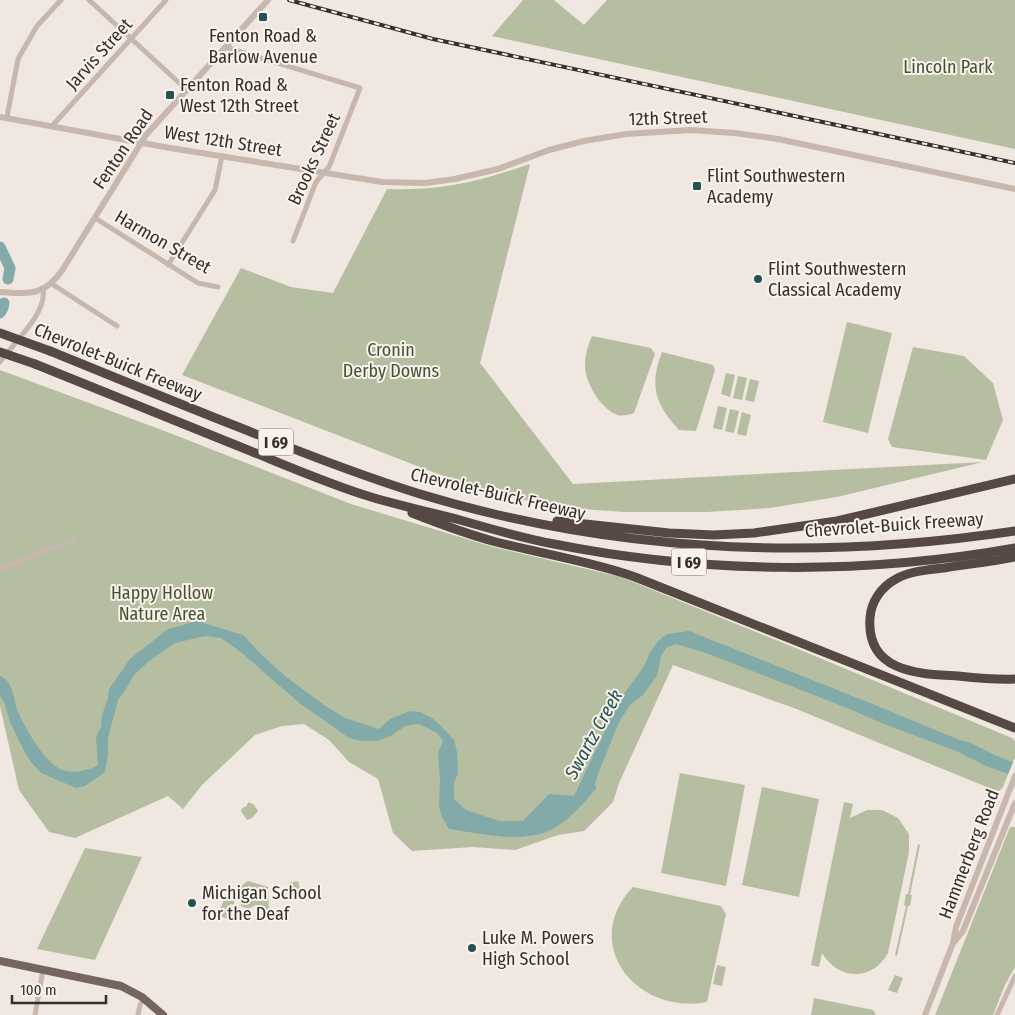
<svg xmlns="http://www.w3.org/2000/svg" width="1015" height="1015" font-family="'Fira Sans Condensed',sans-serif">
<rect width="100%" height="100%" fill="#f0e7e0"/>
<!-- green -->
<path fill="#b6bea1" d="M523,0H554L584,25L607,0H1015V149L492,36Z
M530,164L480,363L573,484L983,462L837,497L770,508L707,512H624L554,507L496,493L438,474L182,375L241,268L291,287L333,293L387,189C443,191 477,182 530,164Z
M847,322L892,333L868,433L823,422Z
M592,336L651,348L655,354L634,413C628,415 621,417 615,414C600,407 585,382 585,366C585,355 588,345 592,336Z
M913,347L964,356L993,383L1003,420L986,460L892,447L888,439Z
M662,352L713,365L715,370L696,431L679,430C655,404 649,386 662,352Z
M0,370L162,430L351,504L493,547L621,577L798,649L1012,738L1015,741V757L1003,787L999,791L994,790L794,708L673,665L619,783L613,802L584,831L558,835L515,850L473,847L412,851L393,833L378,779L349,762L329,740L304,724L282,726L255,735L202,785L183,809L168,796L75,838L49,832L19,790L0,706Z
M726,373L735,375L730,397L721,394Z
M738,376L747,378L742,400L733,398Z
M750,379L759,381L754,402L745,400Z
M718,406L727,408L722,430L713,428Z
M730,409L739,411L734,433L725,431Z
M742,412L751,415L746,436L737,434Z
M680,773L745,785L726,886L661,873Z
M762,787L819,799L799,897L742,885Z
M249,802L254,805L258,811L252,818L247,820L241,811L242,808L247,806V804Z
M844,802L853,804L850,818L867,810H882L898,818L909,834V852L888,953C872,982 838,980 822,953L819,967L811,965Z
M1010,827H1015V967L1005,985L993,1015H935Z
M918,844L920,845L910,895H912L910,906H908L897,956L895,955L906,906L904,905L906,894H908Z
M85,848L142,857L95,960L37,949Z
M248,881L268,887L269,910L263,911L256,905L248,909L241,906L240,895L237,889Z
M298,881L301,894L290,896L288,883Z
M633,887L721,906L726,914L707,1002C634,1015 580,942 633,887Z
M225,896L234,900V905L230,904L229,909L233,910L232,916L230,919L218,916Z
M717,965L726,967L722,986L713,984Z
M895,975L903,978L897,993L888,990Z
M814,998L873,1010L876,1015H811Z"/>
<!-- water -->
<path fill="#82aaa9" d="M197,621L243,635L262,655L285,676L324,705L345,718L379,729L390,719L410,711L420,712L432,718L441,726L454,740L457,752L458,773L454,783V799L466,810L500,821H523L549,794L574,796L619,701L644,666L651,651L659,640L667,634L689,631L870,703L962,741L969,742L997,756L1013,762L1008,774L986,766L956,751L884,724L847,708L706,653L676,644L666,648L661,656L657,676L643,695L630,705L619,722L598,774L595,784L596,789C582,805 566,824 546,832C516,843 479,833 449,829L442,817L439,806L440,778L438,753L443,741L437,733L419,724L405,726L391,736L377,741H362L349,738L298,702L242,653L221,638L205,636L175,643L149,661L134,675L126,689L118,700L108,738V754L105,772L85,786L76,788L41,773L31,762L24,751L10,722L4,702L0,696V676C14,681 13,699 18,712C26,729 42,758 58,768C68,775 89,771 98,765L96,737L101,727L102,715L108,698L109,689L130,659L168,629Z"/>
<g fill="none" stroke-linecap="round" stroke-linejoin="round">
<!-- river -->
<path stroke="#82aaa9" stroke-width="11" d="M0,247L10,268L8,279
M0,313L3,308L4,303"/>
<!-- minor -->
<path stroke="#c7b7ad" stroke-width="5" d="M89,0L187,90
M225,47L360,88L329,167L316,182L293,241
M7,117L18,59L37,26L61,0
M52,126L166,0
M95,218L198,283L218,287
M168,265L215,190L222,156
M52,284L117,326
M0,362C13,343 47,314 43,290
M0,569L75,539
M35,1015L43,970
M138,1015L140,1005L144,998
M997,1015L1015,976"/>
<!-- tertiary -->
<path stroke="#c7b7ad" stroke-width="6" d="M0,117L170,148L382,182L425,183L455,179L498,169L549,150L584,141L626,134L691,130L734,133L778,139L1015,189
M0,292C30,294 45,296 63,269L146,135L268,0
M954,942L963,931L1015,803
M925,1015L953,943L956,927L1015,776"/>
<!-- primary -->
<path stroke="#76645e" stroke-width="8" d="M0,961L121,986L142,997L163,1015"/>
<!-- motorway -->
<path stroke="#564843" stroke-width="9" d="M50,351C114,377 177,403 241,428C300,452 359,475 420,494C614,553 815,561 1015,531
M35,364C104,392 174,420 243,448C285,465 328,484 371,497C401,506 430,512 460,520C491,529 522,538 554,544C704,574 864,575 1015,548
M412,513C440,524 467,534 496,542C542,554 590,561 635,577L1015,728
M557,521L669,533L714,535L754,533L837,521L1015,479
M1015,557C991,562 968,564 944,568C928,570 910,571 896,579C881,587 871,602 870,618C866,673 920,674 958,676C977,678 996,680 1015,679"/>
<defs>
<path id="rail" d="M289,0L433,39L1015,163"/>
</defs>
<!-- rail casing -->
<use href="#rail" stroke="#362e2b" stroke-width="4"/>
<!-- rail -->
<use href="#rail" stroke="#f8f2ec" stroke-width="2" stroke-dasharray="5.5" stroke-linecap="butt"/>
<!-- motorway-bridge -->
<path stroke="#564843" stroke-width="9" d="M0,333L50,351
M0,352L35,364"/>
</g>
<!-- markers -->
<g fill="#255353" stroke="#f8f2ec" stroke-width="2">
<rect x="258" y="12" width="10" height="10" rx="2.5"/>
<rect x="165" y="90" width="10" height="10" rx="2.5"/>
<rect x="692" y="181" width="10" height="10" rx="2.5"/>
<circle cx="758" cy="279" r="5"/>
<circle cx="192" cy="903" r="5"/>
<circle cx="472" cy="948" r="5"/>
</g>
<g text-anchor="middle" stroke-width="4" stroke-linejoin="round" paint-order="stroke">
<!-- shield labels -->
<g fill="#f8f2ec" stroke="#706965" stroke-width="1">
<rect x="258.5" y="428.5" width="35" height="27" rx="4"/>
<rect x="671.5" y="548.5" width="35" height="27" rx="4"/>
</g>
<g font-size="16" font-weight="bold" fill="#362e2b">
<text x="276" y="448">I 69</text>
<text x="689" y="568">I 69</text>
</g>
<!-- poi labels -->
<g font-size="18" fill="#362e2b" stroke="#f8f2ec" text-anchor="start">
<text x="263" y="42" text-anchor="middle">Fenton Road &amp;<tspan x="263" dy="21">Barlow Avenue</tspan></text>
<text x="180" y="91">Fenton Road &amp;<tspan x="180" dy="21">West 12th Street</tspan></text>
<text x="707" y="182">Flint Southwestern<tspan x="707" dy="21">Academy</tspan></text>
<text x="768" y="275">Flint Southwestern<tspan x="768" dy="21">Classical Academy</tspan></text>
<text x="202" y="899">Michigan School<tspan x="202" dy="21">for the Deaf</tspan></text>
<text x="482" y="944">Luke M. Powers<tspan x="482" dy="21">High School</tspan></text>
</g>
<!-- street labels -->
<g font-size="18" fill="#362e2b" stroke="#f8f2ec">
<text transform="translate(99 54) rotate(-48)" y="6">Jarvis Street</text>
<text transform="translate(668 118) rotate(-2)" y="6">12th Street</text>
<text transform="translate(223 141) rotate(9)" y="6">West 12th Street</text>
<text transform="translate(123 149) rotate(-56)" y="6">Fenton Road</text>
<text transform="translate(314 159) rotate(-65)" y="6">Brooks Street</text>
<text transform="translate(163 242) rotate(30)" y="6">Harmon Street</text>
<text transform="translate(118 362) rotate(22)" y="6">Chevrolet-Buick Freeway</text>
<text transform="translate(498 494) rotate(13)" y="6">Chevrolet-Buick Freeway</text>
<text transform="translate(894 525) rotate(-4)" y="6">Chevrolet-Buick Freeway</text>
<text transform="translate(969 854) rotate(-69)" y="6">Hammerberg Road</text>
</g>
<!-- park labels -->
<g font-size="18" fill="#485231" stroke="#f8f2ec">
<text x="948" y="73">Lincoln Park</text>
<text x="391" y="356">Cronin<tspan x="391" dy="21">Derby Downs</tspan></text>
<text x="162" y="599">Happy Hollow<tspan x="162" dy="21">Nature Area</tspan></text>
</g>
<!-- water labels -->
<g font-size="19" font-style="italic" fill="#255353" stroke="#f8f2ec">
<text transform="translate(593 734) rotate(-61)" y="7">Swartz Creek</text>
</g>
</g>
<!-- scale -->
<path d="M12 995v8h94v-8" fill="none" stroke="#362e2b" stroke-width="2.5"/>
<text x="20" y="995" font-size="15" fill="#362e2b" stroke="#f8f2ec" stroke-width="4" paint-order="stroke">100 m</text>
</svg>
